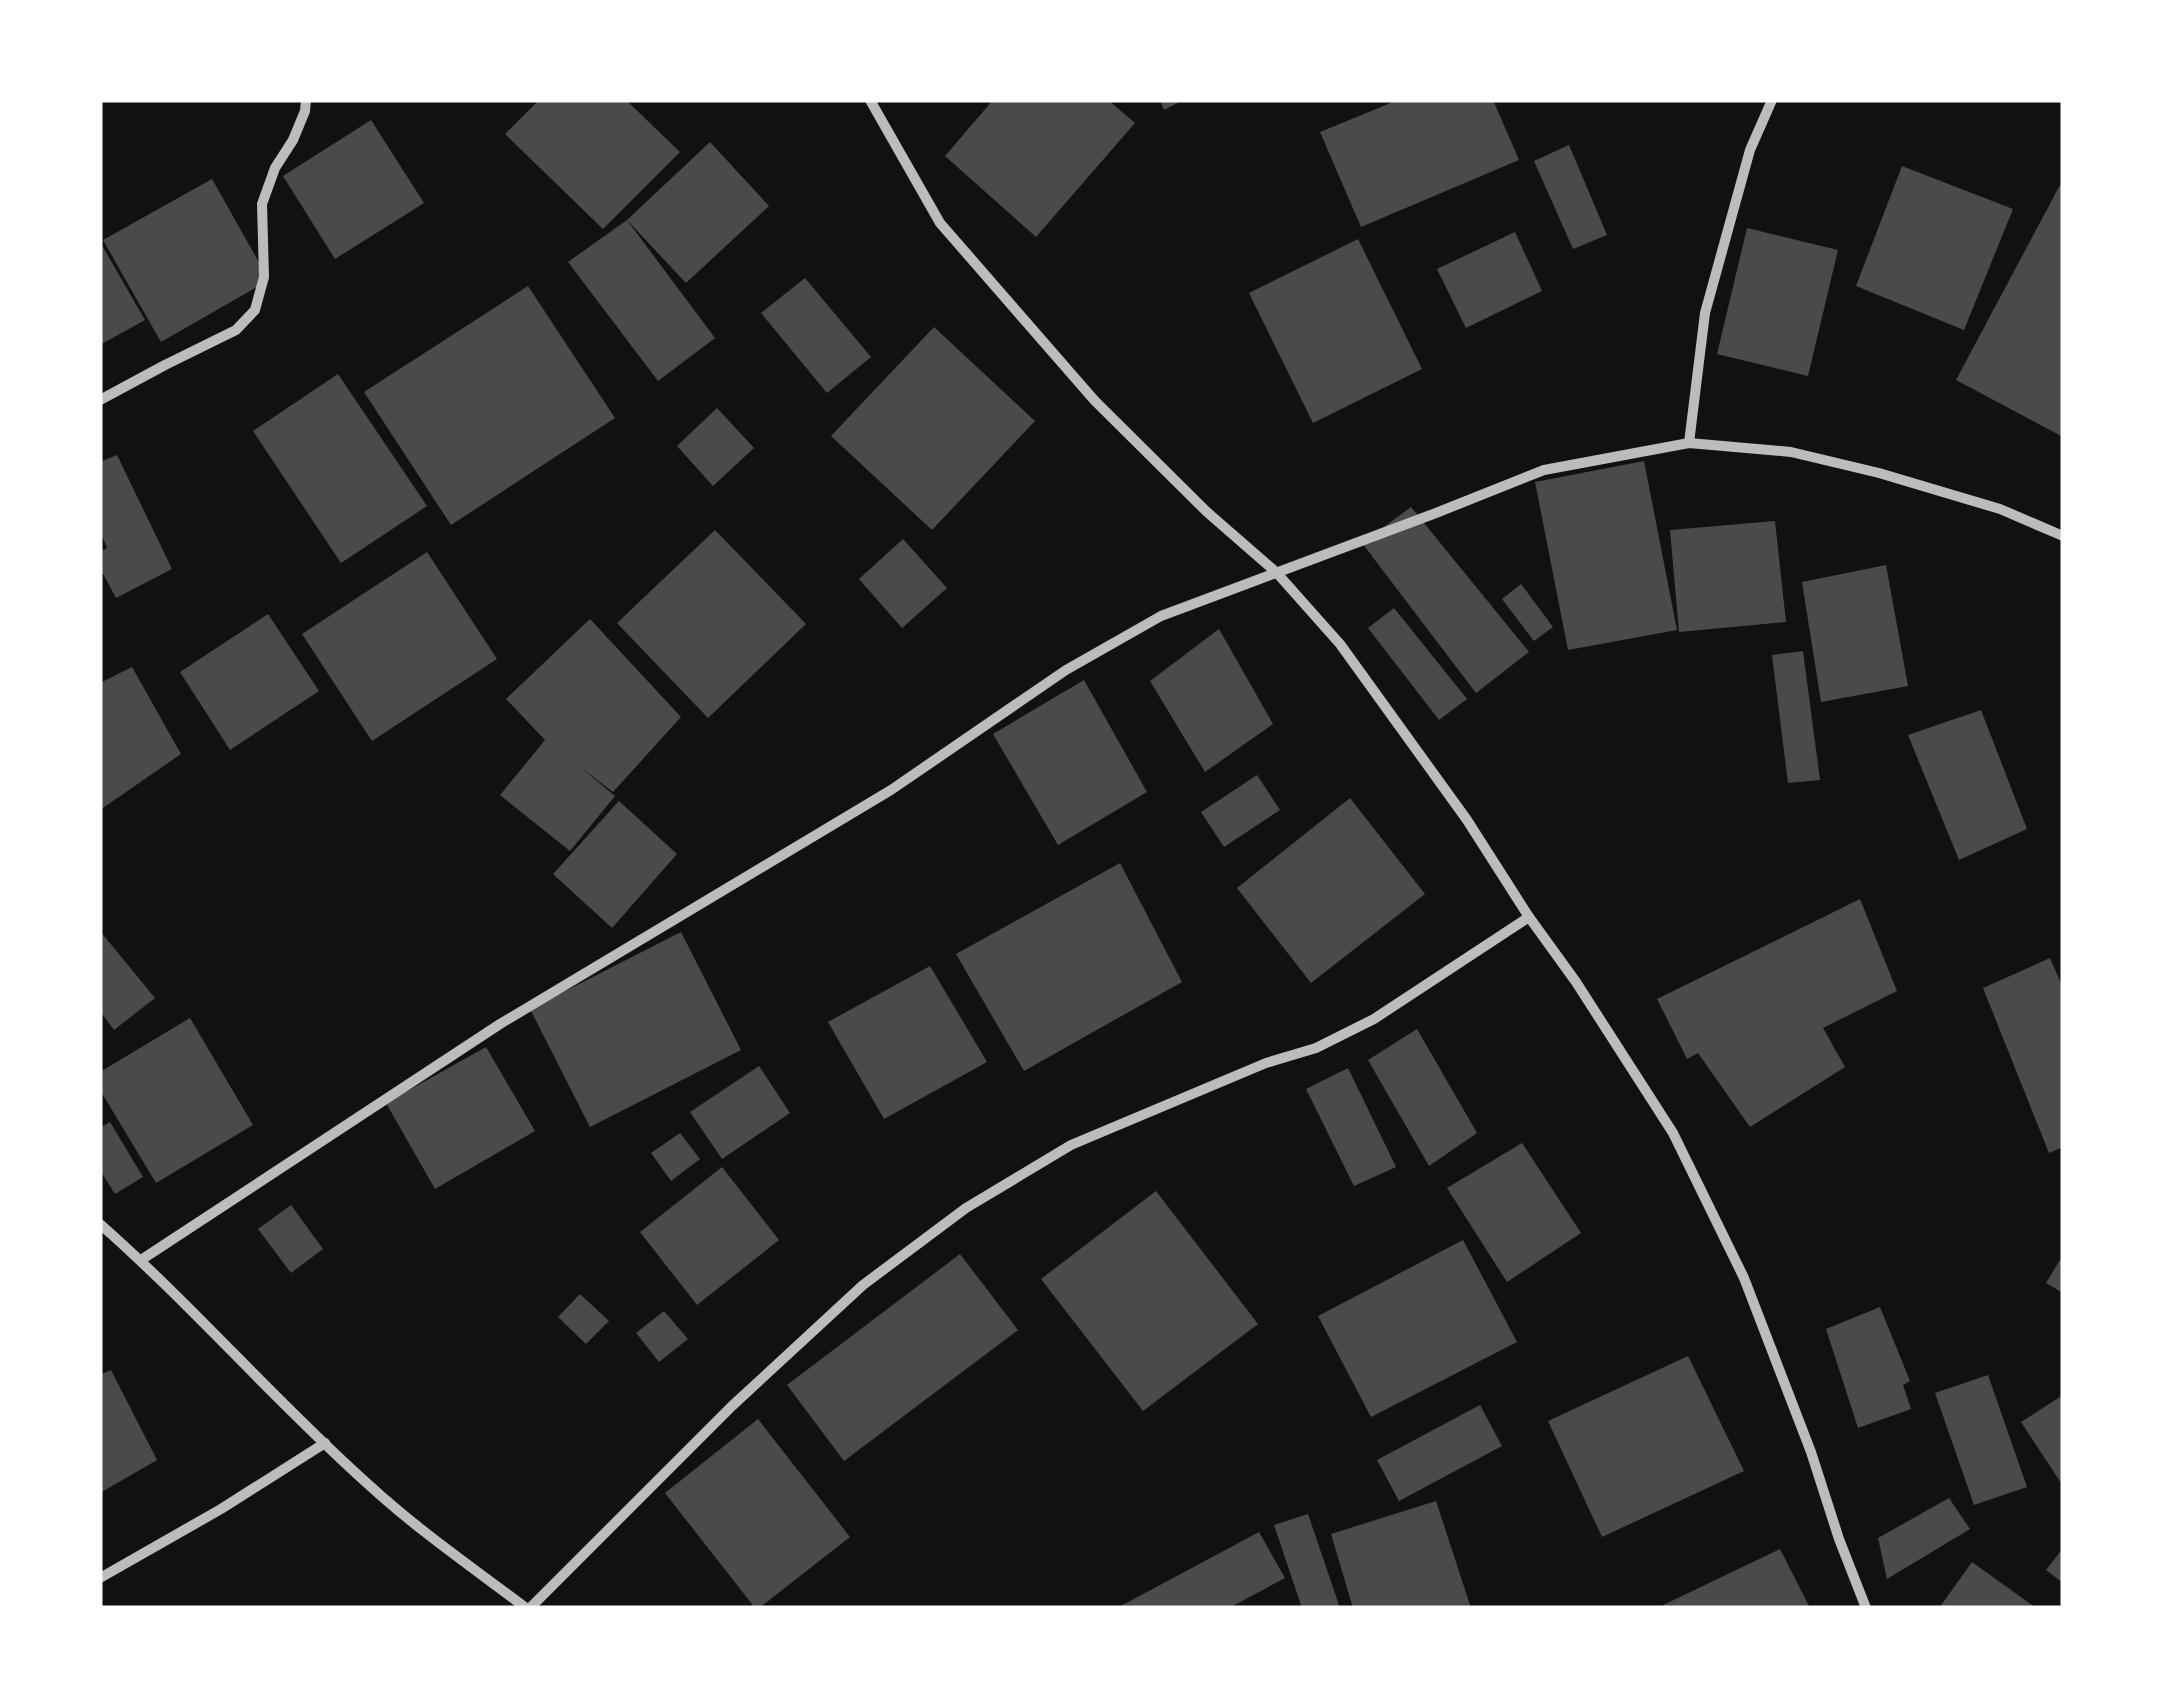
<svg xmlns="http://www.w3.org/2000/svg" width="2163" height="1708" viewBox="0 0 2163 1708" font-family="'DM Sans',sans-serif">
<rect width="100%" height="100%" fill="#111"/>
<g fill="#4a4a4a">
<polygon points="539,100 626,100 680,152 603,229 505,134"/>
<polygon points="993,100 1108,100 1135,123 1036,237 945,156"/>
<polygon points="1160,100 1183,100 1164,110"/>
<polygon points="1398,100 1493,100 1519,160 1361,227 1320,132"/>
<polygon points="371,120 424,203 335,259 283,176"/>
<polygon points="710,142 769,206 686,283 627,220 715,338 658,381 568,262 627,220"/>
<polygon points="1569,145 1607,235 1573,249 1534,161"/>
<polygon points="1902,166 2013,209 1964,330 1856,286"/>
<polygon points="212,179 269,280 161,342 103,240"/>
<polygon points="2060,185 2063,187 2063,437 1956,380"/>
<polygon points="1747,228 1838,250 1808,376 1717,354"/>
<polygon points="1515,232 1542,291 1466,328 1437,269"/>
<polygon points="1358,239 1422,369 1313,423 1249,293"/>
<polygon points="100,242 145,320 100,345"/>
<polygon points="805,278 871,357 827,393 761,313"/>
<polygon points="528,286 615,418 451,525 364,392"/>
<polygon points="934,327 1035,421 932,530 831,436"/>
<polygon points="338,374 427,506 341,563 253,431"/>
<polygon points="717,408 754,448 713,486 677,446"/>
<polygon points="117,455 172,569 116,598 100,568 100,552 107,548 100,531 100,462"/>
<polygon points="1644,461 1677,630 1568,650 1535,482"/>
<polygon points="1411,507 1529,652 1476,693 1362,543"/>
<polygon points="1775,521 1786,622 1679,632 1670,530"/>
<polygon points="715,530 806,624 708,718 617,623"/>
<polygon points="903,539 947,588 902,628 859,579"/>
<polygon points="427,552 497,659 372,741 302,634"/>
<polygon points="1886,565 1908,686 1821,702 1802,582"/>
<polygon points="1521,584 1553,627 1534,641 1502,599"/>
<polygon points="1394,608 1467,699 1439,720 1368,628"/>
<polygon points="268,614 319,691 230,750 180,672"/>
<polygon points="590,619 681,717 613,792 579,766 615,796 570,851 500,795 545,740 506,699"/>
<polygon points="1219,629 1273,724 1205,772 1150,681"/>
<polygon points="1803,651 1820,780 1788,783 1772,655"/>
<polygon points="132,667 181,754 100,810 100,683"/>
<polygon points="1084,680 1147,792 1058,845 993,734"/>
<polygon points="1981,710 2027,829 1959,860 1908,735"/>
<polygon points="1257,775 1280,810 1224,847 1201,812"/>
<polygon points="1350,798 1425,894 1311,983 1237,888"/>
<polygon points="619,801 677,854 612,928 553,874"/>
<polygon points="1120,863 1182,982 1024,1071 956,954"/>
<polygon points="1860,899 1897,991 1823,1028 1845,1067 1750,1127 1698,1053 1687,1059 1657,999"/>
<polygon points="100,931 155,998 114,1030 100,1011"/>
<polygon points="681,932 741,1050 590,1127 530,1009"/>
<polygon points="2050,958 2063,988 2063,1147 2049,1153 1983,988"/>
<polygon points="930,966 987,1062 884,1119 828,1022"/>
<polygon points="190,1018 253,1125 156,1183 100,1090 100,1072"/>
<polygon points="1417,1029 1477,1133 1429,1166 1368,1060"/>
<polygon points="486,1047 535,1131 435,1189 386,1103"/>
<polygon points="759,1066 790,1113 722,1159 690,1112"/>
<polygon points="1348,1068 1396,1167 1354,1186 1306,1089"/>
<polygon points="110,1122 143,1177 115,1194 100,1170 100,1128"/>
<polygon points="680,1133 700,1159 671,1181 651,1153"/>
<polygon points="1522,1143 1581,1233 1507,1282 1447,1188"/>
<polygon points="722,1167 779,1240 697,1305 640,1232"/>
<polygon points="1156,1191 1258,1324 1143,1411 1041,1279"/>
<polygon points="291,1205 323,1249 291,1273 258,1229"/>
<polygon points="1463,1240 1517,1342 1371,1417 1318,1316"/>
<polygon points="960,1254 1018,1330 844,1461 787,1385"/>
<polygon points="2063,1255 2063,1293 2046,1283"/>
<polygon points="580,1294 609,1321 586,1344 558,1317"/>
<polygon points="1880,1307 1910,1381 1903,1385 1911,1409 1858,1428 1826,1329"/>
<polygon points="664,1311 688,1339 659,1362 636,1333"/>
<polygon points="1688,1356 1744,1471 1602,1537 1548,1421"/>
<polygon points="111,1370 157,1460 100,1493 100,1375"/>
<polygon points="1988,1375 2027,1487 1974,1505 1935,1393"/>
<polygon points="2063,1395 2063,1486 2021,1422"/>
<polygon points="1480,1405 1502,1446 1399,1501 1377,1460"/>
<polygon points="758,1419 850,1537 759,1608 755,1608 665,1493"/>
<polygon points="1949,1498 1970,1529 1887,1579 1878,1538"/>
<polygon points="1436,1501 1471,1608 1353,1608 1331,1534"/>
<polygon points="1308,1514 1340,1608 1302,1608 1274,1525"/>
<polygon points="1259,1532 1285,1578 1229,1608 1117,1608"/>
<polygon points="2063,1548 2063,1583 2046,1570"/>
<polygon points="1780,1549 1810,1608 1657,1608"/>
<polygon points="1972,1562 2036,1608 1939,1608"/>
</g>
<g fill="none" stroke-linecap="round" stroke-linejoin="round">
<g stroke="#bcbcbc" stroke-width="10">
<polyline points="870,100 940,223 1095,401 1207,512 1276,572 1340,644 1467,820 1529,917 1576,982 1673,1133 1744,1278 1811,1452 1839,1539 1866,1608"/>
<polyline points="100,400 165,365 236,330 255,310 264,277 262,204 275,168 293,140 305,111 306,100"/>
<polyline points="1689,443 1705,313 1750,150 1772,100"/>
<path d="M100 1224C194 1307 276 1402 369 1485 418 1530 473 1568 526 1608"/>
<polyline points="141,1260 500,1024 891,790 1066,670 1161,616 1436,513 1544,470 1689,443 1791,452 1879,473 2000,509 2063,536"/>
<polyline points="100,1578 221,1509 325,1443"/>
<polyline points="530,1608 732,1406 863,1285 966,1208 1071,1145 1266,1063 1316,1048 1374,1019 1529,917"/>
</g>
</g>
<rect width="2163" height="1708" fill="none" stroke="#ffffff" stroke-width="205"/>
</svg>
